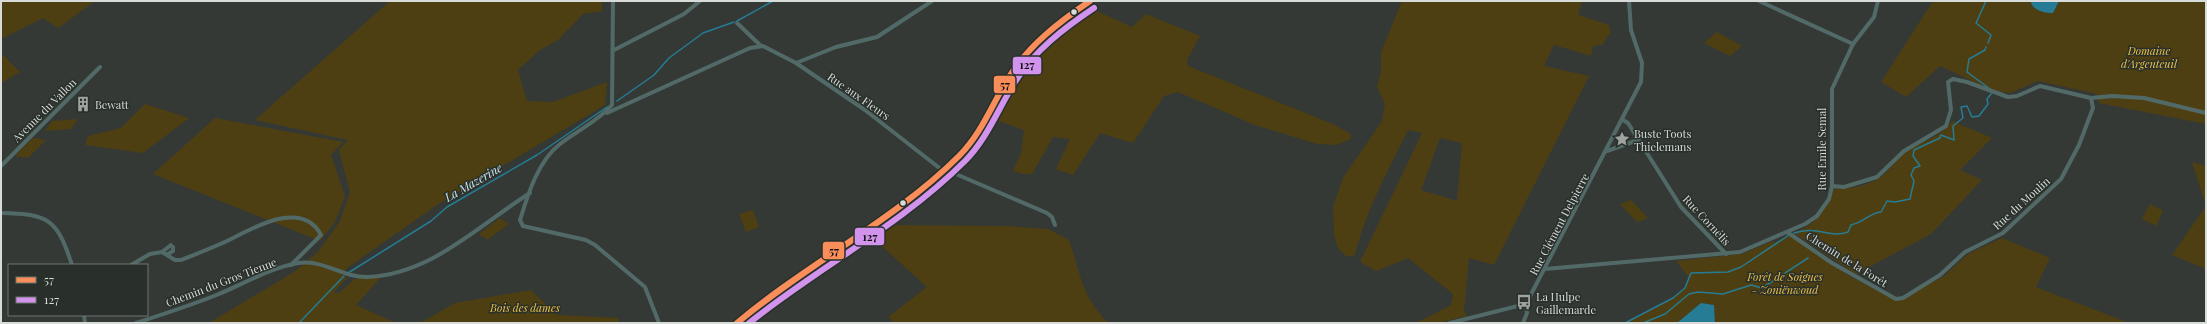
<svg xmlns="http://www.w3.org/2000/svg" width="2207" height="324" viewBox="0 0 2207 324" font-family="'Playfair Display',serif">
<rect width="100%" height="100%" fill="#343936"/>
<g fill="#4e3f12" fill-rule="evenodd">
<polygon points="2,1 95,1 58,28 43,18 1,39"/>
<polygon points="390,1 602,1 602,11 583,14 558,40 540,50 518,70 527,101 553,102 607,82 605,105 437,205 347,268 342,274 347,278 334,292 339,293 355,279 383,275 356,305 396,323 209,323 294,272 318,252 340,221 350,192 339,150 348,140 255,120"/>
<path d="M1402 1H1582L1578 15 1609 25 1611 33 1606 38 1603 45 1593 46 1591 56 1554 45 1544 66 1589 76 1494 265 1469 258 1464 311 1467 316 1438 323H1410L1420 321 1451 305 1453 294 1408 258 1376 271 1360 262 1422 133 1408 130C1388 171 1366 210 1355 255L1347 257 1338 248 1334 235 1333 207 1343 178 1382 121 1385 104 1377 87 1381 71V52ZM1440 138 1462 143 1457 201 1421 190Z"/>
<path d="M1933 1H2031C2031 10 2045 13 2053 13L2059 1H2206V124L2099 103 2097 94 2038 81 2010 93 1992 90 1940 66 1906 97 1881 82Z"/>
<polygon points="1088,7 1132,27 1146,14 1200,36 1187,60 1188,66 1333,124 1351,134 1351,139 1337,145 1317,144 1255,125 1178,92 1164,96 1133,143 1100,133 1073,175 1056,169 1070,139 1053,137 1032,174 1023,174 1013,171 1021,153 1024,130 993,119 1019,69 1051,33"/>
<polygon points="1717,32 1742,46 1730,56 1704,43"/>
<polygon points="2,54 20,72 1,83 1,55"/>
<polygon points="145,104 189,118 143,153 85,145 88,136 121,128"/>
<polygon points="215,118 343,142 331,155 345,196 335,222 320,241 153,174"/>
<polygon points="78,119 71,129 45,131 52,121"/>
<path d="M1952 121 1992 138 1960 170 1982 180 1931 234 1856 274 1794 233C1812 226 1829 211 1834 188 1847 190 1865 186 1876 180 1887 174 1896 160 1906 152 1921 141 1942 137 1952 121Z"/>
<polygon points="33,138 46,140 28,158 15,156"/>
<polygon points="2192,162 2206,166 2206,269 2172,255 2206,206"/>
<polygon points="1631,200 1648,218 1637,222 1620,204"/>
<polygon points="2150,204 2163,211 2156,226 2142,219"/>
<polygon points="753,210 759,227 746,232 739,214"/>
<polygon points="500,218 509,224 487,240 479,234"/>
<path d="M875 225 1006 226 1048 229 1069 240C1080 272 1082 299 1109 323H895L888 317 927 287 866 232Z"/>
<polygon points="1789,235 1851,277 1897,300 1943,277 1968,254 2002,238 2050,258 2036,287 2129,323 1715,323 1714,305 1701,303 1677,323 1625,323 1673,298 1685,288 1689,278 1676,261 1742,254 1773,241 1775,243"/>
<polygon points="531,290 557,315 618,318 619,323 420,323 455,303"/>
</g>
<g fill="#257c94">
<path d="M2031 1H2059L2053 13C2045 13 2031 10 2031 1Z"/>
<polygon points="1701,303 1714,305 1715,323 1677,323"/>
</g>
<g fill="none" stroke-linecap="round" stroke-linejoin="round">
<g stroke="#257c94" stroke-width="1.5">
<polyline points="1986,1 1976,23 1991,35 1988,43"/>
<polyline points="737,21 773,1"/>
<polyline points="1986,47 1985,50 1969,59 1967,72 1990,89"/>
<polyline points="617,101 654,75 669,58 703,33 734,22"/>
<path d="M1794 233C1817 225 1830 239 1848 232L1851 225C1865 222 1869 213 1881 212L1887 201 1895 202 1910 199 1914 181 1911 175 1914 168 1920 166 1913 156 1914 150 1940 138 1941 135 1954 140 1953 126 1963 118 1961 107 1967 106 1972 117 1979 116 1988 104 1987 99 1991 94"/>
<polyline points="348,273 431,221 447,207 537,155 607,107"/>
<polyline points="299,323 344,276"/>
<polyline points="1625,323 1673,298 1685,288 1691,273 1728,272 1741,267 1789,235"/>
<polyline points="1643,323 1665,314 1689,294 1698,292 1723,294 1751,285 1762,288 1808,258"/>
</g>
<g stroke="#526a67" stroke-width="4">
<path d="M613 1 612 105C597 122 578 130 560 144 538 161 528 194 520 220L523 226 586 240 595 245 645 287 659 323"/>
<polyline points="1759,1 1853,44"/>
<polyline points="737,23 760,45"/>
<polyline points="614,50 684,14 700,1"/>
<polyline points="796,63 836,47 877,37 932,1"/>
<polyline points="607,113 750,48 763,46 796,63 865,110 942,170"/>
<polyline points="1623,120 1628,123 1681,207 1726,254"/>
<polyline points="1607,151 1638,140"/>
<polyline points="1,166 100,67"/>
<polyline points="944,169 1047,213 1052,217 1055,225"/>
<polyline points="1832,186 1844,187 1877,177 1904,151 1946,126 1951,110 1948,82 1953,79 1967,82 2008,97 2017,96 2040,86 2091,98 2112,96 2144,98 2206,113"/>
<path d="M1 213C49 214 57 219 72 265"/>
<polyline points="1787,232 1832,263 1896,299 1903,298 1940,275 1965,252 2003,233 2061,179 2079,145 2093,108 2091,98"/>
<polyline points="162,252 171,245"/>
<polyline points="168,254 173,251 173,247"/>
<path d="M131 265 150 254 162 252 175 260H181C196 254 212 248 227 241 251 229 302 198 321 235L291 265"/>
<polyline points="1545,269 1740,252 1805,224 1817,216 1829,199 1832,186 1832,89 1853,44 1874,17 1878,1"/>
<polyline points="1526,304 1641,82 1642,63 1631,30 1629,1"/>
<polyline points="84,315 85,323"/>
<path d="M136 323C164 314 192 305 219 294 245 283 270 268 298 263 323 259 343 278 368 277 432 274 479 225 530 193"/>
<polyline points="1450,323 1526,304"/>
<polyline points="1523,323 1527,313 1526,304"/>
</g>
<path stroke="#516c69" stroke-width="5.5" d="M737 323C806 261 893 221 959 156 982 133 993 104 1009 77 1029 45 1059 22 1090 1"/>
<g stroke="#29302b" stroke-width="9">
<path id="bus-1" d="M737 323C807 264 895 220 959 156 982 133 992 104 1009 77 1029 45 1059 22 1090 1"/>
</g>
<g stroke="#29302b" stroke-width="9">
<path id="bus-2" d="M749 323C819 267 901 225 965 161 987 139 998 109 1015 82 1034 51 1064 28 1094 8"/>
</g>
<use href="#bus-1" stroke="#fa8e5a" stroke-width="6"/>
<use href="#bus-2" stroke="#d193ec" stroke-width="6"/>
</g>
<defs>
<g id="building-bare" transform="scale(1.2)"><path d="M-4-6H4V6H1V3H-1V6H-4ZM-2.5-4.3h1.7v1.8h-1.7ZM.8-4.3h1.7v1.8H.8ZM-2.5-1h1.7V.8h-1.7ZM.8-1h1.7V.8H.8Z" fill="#9ea39f" stroke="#29302b" stroke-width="2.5" paint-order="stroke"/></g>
<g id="sight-bare" transform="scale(1.2)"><path d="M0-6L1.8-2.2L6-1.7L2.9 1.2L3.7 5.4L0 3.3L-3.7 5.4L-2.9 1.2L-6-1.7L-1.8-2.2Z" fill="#9ea39f" stroke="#29302b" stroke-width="2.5" paint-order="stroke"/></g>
<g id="bus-bare" transform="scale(1.2)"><path d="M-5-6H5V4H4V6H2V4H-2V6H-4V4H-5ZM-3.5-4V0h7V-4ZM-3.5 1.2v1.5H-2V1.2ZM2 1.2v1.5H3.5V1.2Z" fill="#9ea39f" stroke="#29302b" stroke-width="2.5" paint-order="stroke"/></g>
</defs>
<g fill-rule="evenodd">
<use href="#building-bare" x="83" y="104"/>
<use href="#sight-bare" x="1622" y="139"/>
<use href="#bus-bare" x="1524" y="302"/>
</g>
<g fill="#d7dcd8" stroke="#29302b" stroke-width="1.5">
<circle cx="1074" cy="12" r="3.5"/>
<circle cx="903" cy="203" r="3.5"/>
</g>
<g text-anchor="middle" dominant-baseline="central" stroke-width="3" stroke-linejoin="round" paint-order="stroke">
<g font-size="11" font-style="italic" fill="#efc145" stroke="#29302b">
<text x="2149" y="50">Domaine<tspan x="2149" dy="13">d'Argenteuil</tspan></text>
<text x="1785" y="276">Forêt de Soignes<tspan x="1785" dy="13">- Zoniënwoud</tspan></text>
<text x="525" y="307">Bois des dames</text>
</g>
<g font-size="11" fill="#d7dcd8" stroke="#29302b">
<text transform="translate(859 96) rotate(35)">Rue aux Fleurs</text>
<text transform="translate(44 110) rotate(-45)">Avenue du Vallon</text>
<text transform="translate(1821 149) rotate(-90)">Rue Emile Semal</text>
<text transform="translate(2021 203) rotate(-42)">Rue du Moulin</text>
<text transform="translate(1707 220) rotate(47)">Rue Cornélis</text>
<text transform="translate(1559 224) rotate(-62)">Rue Clément Delpierre</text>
<text transform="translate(1847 259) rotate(32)">Chemin de la Forêt</text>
<text transform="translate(221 282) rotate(-21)">Chemin du Gros Tienne</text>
</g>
<g font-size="11" fill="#d7dcd8" stroke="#29302b" text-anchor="start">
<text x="95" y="104">Bewatt</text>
<text x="1634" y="133">Buste Toots<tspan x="1634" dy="13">Thielemans</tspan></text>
<text x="1536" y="296">La Hulpe<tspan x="1536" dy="13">Gaillemarde</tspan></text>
</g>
<g font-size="12" font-style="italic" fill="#d0e9f2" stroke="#29302b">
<text transform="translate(473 182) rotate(-30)">La Mazerine</text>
</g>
</g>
<g stroke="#29302b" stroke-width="1.5">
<rect x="1012" y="56" width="30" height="19" rx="4" fill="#d193ec"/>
<rect x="993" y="75" width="23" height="19" rx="4" fill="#fa8e5a"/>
<rect x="854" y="227" width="31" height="19" rx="4" fill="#d193ec"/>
<rect x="822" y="241" width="23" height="19" rx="4" fill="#fa8e5a"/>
</g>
<g font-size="11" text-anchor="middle" font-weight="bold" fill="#111">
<text x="1027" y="69">127</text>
<text x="1005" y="89">57</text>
<text x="870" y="241">127</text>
<text x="834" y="255">57</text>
</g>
<rect width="2207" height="324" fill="none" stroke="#d7dcd8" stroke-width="4"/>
<rect x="8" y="264" width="140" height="52" fill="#29302b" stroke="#6f7570"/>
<rect x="16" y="277" width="20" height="6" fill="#fa8e5a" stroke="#6f7570"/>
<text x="44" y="284" font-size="12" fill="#d7dcd8">57</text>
<rect x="16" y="297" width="20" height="6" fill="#d193ec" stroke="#6f7570"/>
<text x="44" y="304" font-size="12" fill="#d7dcd8">127</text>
</svg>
